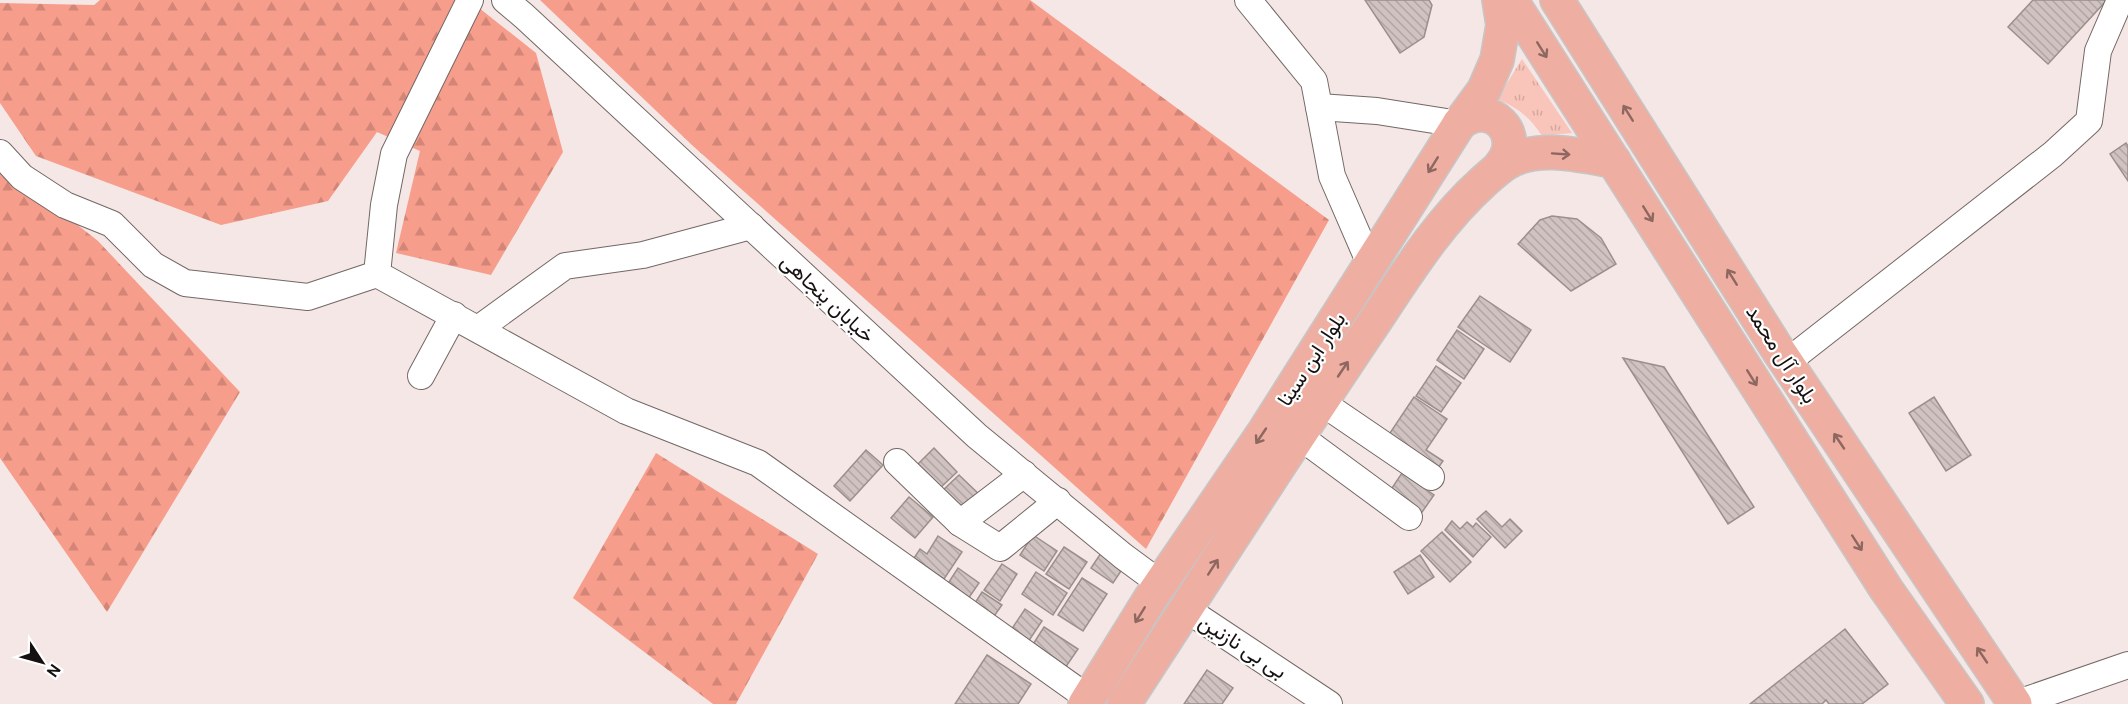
<svg xmlns="http://www.w3.org/2000/svg" width="2128" height="704" viewBox="0 0 2128 704" font-family="Cabin,Vazirmatn,sans-serif">
<defs>
<pattern id="grass-tufts" width="24" height="20" patternUnits="userSpaceOnUse" patternTransform="scale(1.5)"><rect width="24" height="20" fill="#f9c5ba"/><path d="M3 7l-1-3M5 7V3M7 7l1-3M15 17l-1-3M17 17v-4M19 17l1-3" fill="none" stroke="#d5a89f"/></pattern>
<pattern id="forest-firs" width="22" height="20" patternUnits="userSpaceOnUse" patternTransform="scale(1.5)"><rect width="22" height="20" fill="#f79d8b"/><path d="M5 1l3.5 6h-7zM16 11l3.5 6h-7z" fill="#d38677"/></pattern>
<pattern id="building-back-hatch" width="6" height="6" patternUnits="userSpaceOnUse" patternTransform="scale(1.5)"><rect width="6" height="6" fill="#cfc2c0"/><path d="M-1 5l2 2M0 0l6 6M5-1l2 2" fill="none" stroke="#b1a6a4"/></pattern>
</defs>
<rect width="100%" height="100%" fill="#f5e7e5"/>
<path fill="url(#grass-tufts)" d="M1522 59 1572 133 1542 136C1531 118 1517 107 1497 99Z"/>
<g fill="url(#forest-firs)">
<polygon points="100,0 469,0 536,53 563,152 491,275 396,253 420,151 377,132 328,201 221,225 36,156 0,103 0,3 94,5"/>
<polygon points="540,0 1030,0 1329,220 1146,549 693,146"/>
<polygon points="0,164 98,241 240,392 107,612 0,458"/>
<polygon points="656,453 818,554 736,704 713,704 573,598"/>
</g>
<g fill="url(#building-back-hatch)" stroke="#9b8f8c" stroke-width="1.5">
<polygon points="1365,0 1429,0 1432,5 1424,37 1400,53"/>
<polygon points="2033,0 2105,0 2106,1 2048,64 2008,27"/>
<polygon points="2126,143 2128,146 2128,181 2110,154"/>
<polygon points="1552,216 1577,219 1601,238 1616,264 1571,291 1518,244 1540,220"/>
<polygon points="1480,296 1531,330 1510,362 1458,327"/>
<polygon points="1457,330 1484,349 1464,379 1437,360"/>
<polygon points="1623,358 1664,367 1754,507 1728,524"/>
<polygon points="1436,366 1461,383 1441,412 1416,396"/>
<polygon points="1414,397 1447,419 1426,450 1443,461 1433,475 1384,442"/>
<polygon points="1934,397 1971,455 1946,471 1909,413"/>
<polygon points="934,448 957,472 939,489 916,466"/>
<polygon points="866,450 883,465 850,501 834,486"/>
<polygon points="1402,473 1434,495 1420,515 1388,494"/>
<polygon points="959,475 983,498 965,516 941,492"/>
<polygon points="909,497 933,517 915,538 891,518"/>
<polygon points="1486,511 1502,527 1510,519 1522,531 1505,548 1477,519"/>
<polygon points="1452,521 1460,529 1467,522 1473,527 1476,523 1491,537 1473,557 1445,530"/>
<polygon points="1442,532 1471,562 1450,582 1421,551"/>
<polygon points="1033,535 1057,551 1044,571 1020,555"/>
<polygon points="938,536 962,552 944,579 914,558 920,549 927,554"/>
<polygon points="1064,547 1087,562 1069,589 1046,574"/>
<polygon points="1101,553 1123,568 1113,583 1091,568"/>
<polygon points="1420,555 1434,577 1408,594 1394,572"/>
<polygon points="1002,564 1017,574 1000,601 984,590"/>
<polygon points="958,568 979,583 966,602 945,588"/>
<polygon points="1036,572 1067,593 1053,615 1022,594"/>
<polygon points="1082,578 1107,594 1083,631 1058,615"/>
<polygon points="982,592 1002,605 992,619 973,606"/>
<polygon points="1025,609 1042,621 1026,645 1009,633"/>
<polygon points="1044,627 1078,649 1063,671 1030,649"/>
<polygon points="1845,629 1888,684 1862,704 1829,704 1826,700 1822,704 1750,704"/>
<polygon points="987,655 1031,684 1018,704 955,704"/>
<polygon points="1207,670 1233,688 1222,704 1184,704"/>
</g>
<g fill="none" stroke-linecap="round" stroke-linejoin="round">
<g stroke="#736865" stroke-width="28">
<g id="minor">
<polyline points="505,0 524,16 977,436 1123,556 1161,584"/>
<polyline points="1248,0 1314,81 1332,176 1371,266"/>
<polyline points="1319,107 1377,111 1459,124"/>
<polyline points="0,153 22,177 65,205 112,224 153,265 185,283 308,297 377,274 626,411 758,463 1088,698"/>
<polyline points="377,274 384,205 394,154 470,0"/>
<polyline points="478,329 565,266 643,255 751,226"/>
<polyline points="1787,362 2053,154 2089,121 2098,51 2120,0"/>
<polyline points="421,376 454,315"/>
<polyline points="1321,402 1431,477"/>
<polyline points="1299,436 1409,517"/>
<polyline points="897,462 960,523"/>
<polyline points="1024,474 960,523 1000,548 1058,501"/>
<polyline points="1186,609 1329,704"/>
<polyline points="2015,704 2128,665"/>
</g>
</g>
<g stroke="#c7c6c6" stroke-width="36">
<g id="major">
<polyline points="1511,0 1886,589 1967,704"/>
<polyline points="1557,0 1778,350 2015,704"/>
<path d="M1459 124C1490 97 1527 135 1500 166"/>
<polyline points="1085,704 1150,599 1264,432 1459,124 1484,90 1497,60 1503,25 1499,0"/>
<path d="M1124 704C1204 581 1283 458 1365 336 1401 283 1435 225 1483 182 1492 174 1501 165 1512 160 1542 145 1582 156 1614 161"/>
</g>
</g>
<use href="#minor" stroke="#fff" stroke-width="26"/>
<use href="#major" stroke="#efaea2" stroke-width="33"/>
</g>
<defs><path id="oneway-shaft" d="M-6 0H5M1.5-3L5.5 0L1.5 3" fill="none" stroke-width="1.6" stroke-linecap="round" stroke-linejoin="round" transform="scale(1.5)"/></defs>
<g stroke="#8d6760">
<use href="#oneway-shaft" transform="translate(1542 50) rotate(58)"/>
<use href="#oneway-shaft" transform="translate(1628 113) rotate(-122)"/>
<use href="#oneway-shaft" transform="translate(1561 154) rotate(4)"/>
<use href="#oneway-shaft" transform="translate(1433 165) rotate(122)"/>
<use href="#oneway-shaft" transform="translate(1648 214) rotate(58)"/>
<use href="#oneway-shaft" transform="translate(1732 277) rotate(-122)"/>
<use href="#oneway-shaft" transform="translate(1343 369) rotate(-56)"/>
<use href="#oneway-shaft" transform="translate(1752 378) rotate(58)"/>
<use href="#oneway-shaft" transform="translate(1261 436) rotate(124)"/>
<use href="#oneway-shaft" transform="translate(1839 441) rotate(-124)"/>
<use href="#oneway-shaft" transform="translate(1857 543) rotate(57)"/>
<use href="#oneway-shaft" transform="translate(1213 567) rotate(-57)"/>
<use href="#oneway-shaft" transform="translate(1140 615) rotate(122)"/>
<use href="#oneway-shaft" transform="translate(1982 655) rotate(-124)"/>
</g>
<g text-anchor="middle" dominant-baseline="central" stroke-width="4.5" stroke-linejoin="round" paint-order="stroke">
<g font-size="21" fill="#151110" stroke="#fff">
<text transform="translate(828 298) rotate(43)">خیابان پنجاهی</text>
<text transform="translate(1782 354) rotate(57)">بلوار آل محمد</text>
<text transform="translate(1311 359) rotate(-57)">بلوار ابن سینا</text>
<text transform="translate(1243 646) rotate(33)">بی بی نازنین</text>
</g>
</g>
<g transform="translate(42 662) rotate(126)" stroke="#ffffff" stroke-width="4.5" paint-order="stroke">
<path d="M0-4.5L10 22L0 15L-10 22Z" fill="#151110"/>
<text y="-9" font-size="16" font-weight="bold" text-anchor="middle" fill="#151110">N</text>
</g>
</svg>
